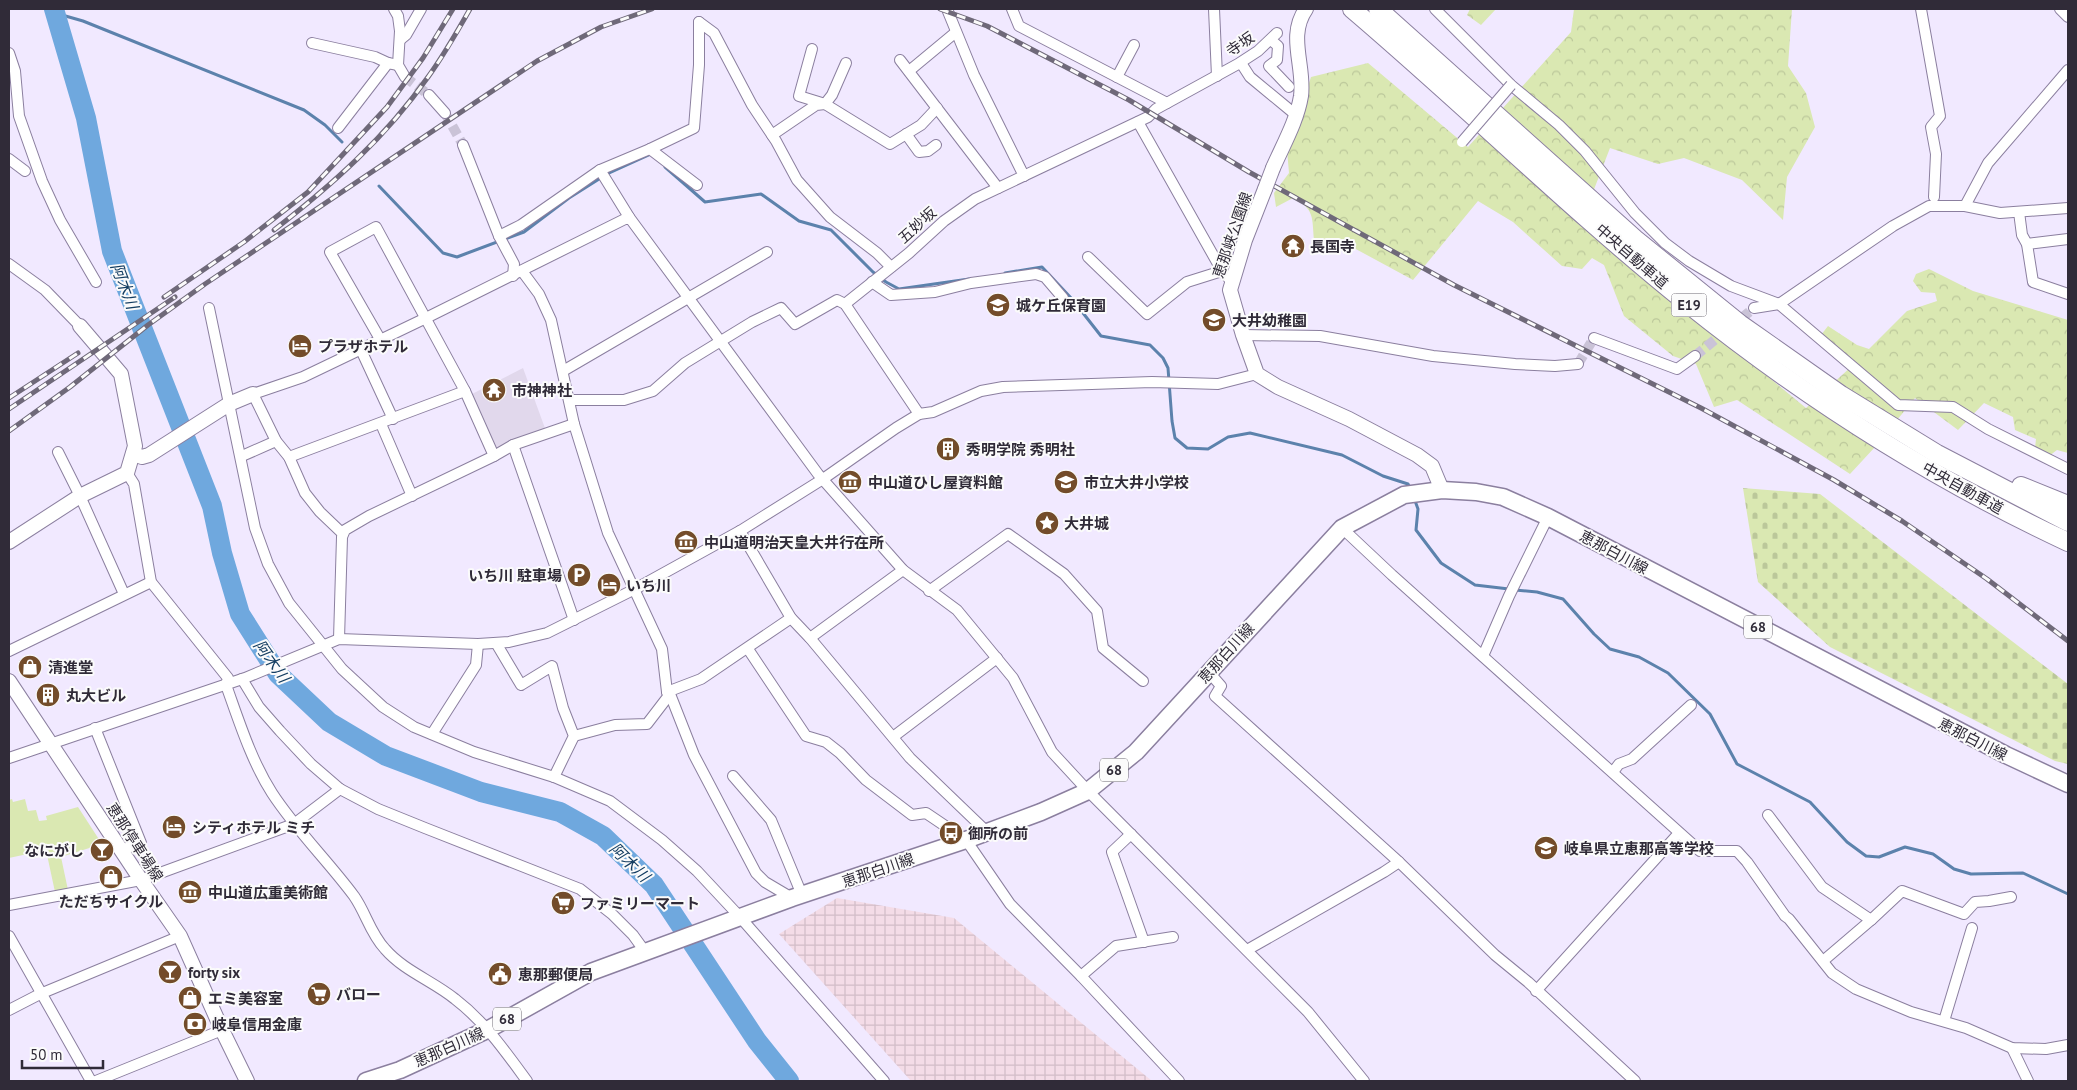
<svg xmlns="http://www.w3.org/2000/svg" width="2077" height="1090" viewBox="0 0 2077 1090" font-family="'PT Sans','Noto Sans JP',sans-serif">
<defs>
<pattern id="industrial-grid" width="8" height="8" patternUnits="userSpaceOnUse" patternTransform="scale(1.25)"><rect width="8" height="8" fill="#f4dce7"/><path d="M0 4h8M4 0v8" fill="none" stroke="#d2bdc7"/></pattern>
<pattern id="forest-crowns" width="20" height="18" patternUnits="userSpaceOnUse" patternTransform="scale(1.25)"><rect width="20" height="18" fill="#dae8b2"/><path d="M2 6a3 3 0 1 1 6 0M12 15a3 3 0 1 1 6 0" fill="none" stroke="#bbc79a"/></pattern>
<pattern id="cemetery-stones" width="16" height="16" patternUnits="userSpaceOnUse" patternTransform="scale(1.25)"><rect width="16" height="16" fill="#dae8b2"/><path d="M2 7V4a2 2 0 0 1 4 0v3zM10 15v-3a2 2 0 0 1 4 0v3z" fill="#bbc79a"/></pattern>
</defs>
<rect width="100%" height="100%" fill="#f1e9ff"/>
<polygon fill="#e1d8ec" points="523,368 546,431 497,450 472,394"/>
<polygon fill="url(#industrial-grid)" points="837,898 954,918 1152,1081 911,1081 779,934"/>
<g fill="url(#forest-crowns)">
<polygon points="1470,9 1496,9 1481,25 1467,15"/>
<path d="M1574 9H1792L1788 66 1806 93 1815 127 1787 177 1783 220 1742 180 1684 158 1658 164 1610 148 1581 223 1806 408 1853 365 1821 335 1828 326 1857 345 1869 349 1907 311 1937 301 1935 293 1921 292 1913 281 1916 274 1929 269 1973 291 2068 320V453L2057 450 2049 456 2035 448 2036 439 2015 430 2013 417 1984 403 1958 430 1915 398 1875 447 1850 474 1737 400 1714 407 1696 364 1673 356 1624 316 1604 265 1592 258 1582 269 1562 266 1513 222 1478 201 1413 280 1341 241 1314 240C1312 218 1315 209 1293 198L1276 207 1274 193 1289 173 1287 150 1311 77 1368 63 1468 147 1571 32Z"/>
</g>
<polygon fill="url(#cemetery-stones)" points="1743,488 1820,494 2068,684 2068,764 2055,761 1830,647 1758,582"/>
<polygon fill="#dae8b2" points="12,799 13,802 25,799 28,811 36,810 39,821 47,820 46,816 78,807 102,844 61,857 68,890 55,892 46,850 9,858 9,800"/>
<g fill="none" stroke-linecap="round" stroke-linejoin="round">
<g stroke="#5c82ac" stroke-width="3">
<polyline points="55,13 83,21 304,110 325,125 342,142"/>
<polyline points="665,167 705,202 761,194 799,221 831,230 873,272 886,282 899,289 969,279"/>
<polyline points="379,186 443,253 457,257 524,232 569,198 607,174 651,154 653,156"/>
<polyline points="1005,273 1042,267 1072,299 1101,336 1150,345 1163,358 1168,368 1172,421 1175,438 1187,448 1208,449 1228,437 1250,433 1342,455 1383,476 1408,484 1411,490"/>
<polyline points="1414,498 1418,509 1416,530 1441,563 1475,585 1509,589"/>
<polyline points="1515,590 1537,592 1563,599 1594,634 1610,649 1639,657 1668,673 1710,714 1737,764 1810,802 1847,842 1866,856 1879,857 1905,847 1933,854 1954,869 1971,874 2023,873 2068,894"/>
</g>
<polyline stroke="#6fa8de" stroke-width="20" points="54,9 86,118 112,251 212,506 222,553 240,614 278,674 329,722 386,756 481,792 560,812 603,836 654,885 757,1041 789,1081"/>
<g stroke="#cac3d7" stroke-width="10" stroke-dasharray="10 5" stroke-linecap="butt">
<polyline points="405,77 429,95"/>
<polyline points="445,113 463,145"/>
<polyline points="1695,356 1754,308"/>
<polyline points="1578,364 1594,338"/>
</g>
<g stroke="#8b7f9f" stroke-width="12">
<g id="street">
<polyline points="394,9 398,16 400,31 398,65 405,77"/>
<polyline points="947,9 974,75 1024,176"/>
<polyline points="1012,9 1019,26 1167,103"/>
<polyline points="1214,9 1217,76"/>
<polyline points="1435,9 1511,85 1559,125 1585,151 1635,213 1665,243 1689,261 1731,286 1779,304 1898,405 1953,407 1988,429 2068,469"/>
<polyline points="1921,9 1940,116 1931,127 1936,154 1934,197"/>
<polyline points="2060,9 2068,17"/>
<polyline points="699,22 714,33 752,105 776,141 797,180 830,217 877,253 891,267"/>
<polyline points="400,40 406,35 421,9"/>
<polyline points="1271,40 1278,46 1277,60 1269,66 1289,87"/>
<polyline points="312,43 375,57 388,63"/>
<polyline points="812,49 799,96 825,104 890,144 921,125 937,108"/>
<polyline points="9,53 15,71 19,116 42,181 60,220 96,282"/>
<polyline points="900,60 998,188"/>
<polyline points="1241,63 1250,77 1296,115"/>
<polyline points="909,71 956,32"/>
<polyline points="1117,77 1134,45"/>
<polyline points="429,95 445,113"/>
<polyline points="1138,122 1222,271 1233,283"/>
<polyline points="338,128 388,63 398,65"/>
<polyline points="906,134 919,152 928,151 936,145"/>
<polyline points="772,135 816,105 825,104 832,95 846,63"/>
<polyline points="463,145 499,236 514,264 513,276"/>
<polyline points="650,149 694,128 699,65 699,22"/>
<polyline points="9,159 25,171"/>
<polyline points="600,170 629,217"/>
<polyline points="1965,206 1988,163 2068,70"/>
<polyline points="2019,212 2022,235 2027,244 2033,282 2068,294"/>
<polyline points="499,236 521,225 600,170 650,149 697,185"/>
<polyline points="2027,244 2068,239"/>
<polyline points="1088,257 1147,314 1187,282 1222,271"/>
<polyline points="9,264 45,290 80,326"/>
<polyline points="522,271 539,294 551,320 574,424 608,533 662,649 667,692 670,694 694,755 756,873 765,882 792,898"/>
<polyline points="872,282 891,295 935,292 971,283 1036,274 1045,277 1063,298"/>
<polyline points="845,304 909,253 944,221 975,199 1148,117 1156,109 1238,64 1258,51 1277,33"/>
<polyline points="209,308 255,528 268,564 289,603 342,669 383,707 414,727 474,752 554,777 610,801 662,840 697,871 740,917 884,1081"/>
<polyline points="1754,308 1779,304 1893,226 1929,206 1965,206 2000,213 2068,208"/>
<polyline points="1243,335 1320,336 1433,356 1515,364 1555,366 1578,364"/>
<polyline points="1594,338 1677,369 1695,356"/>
<polyline points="380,339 330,252 376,227 465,391 494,456"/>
<polyline points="361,350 393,419"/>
<polyline points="563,371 767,252"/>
<polyline points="570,400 624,400 653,391 685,363 752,322 781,308 795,324 837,300 845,304 919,414"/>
<polyline points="381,424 412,496"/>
<polyline points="513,445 574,620"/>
<polyline points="58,452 80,496 124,594"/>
<polyline points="242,456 276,441"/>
<polyline points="289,457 465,391"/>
<path d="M127 473 134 484 151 582 228 678 226 685C239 721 251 760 272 793 296 830 328 861 354 896 366 913 370 933 385 949 404 971 433 981 455 999 485 1022 505 1051 527 1081"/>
<polyline points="1342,528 1392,575 1700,851 1737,851 1747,862 1785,916 1789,919 1832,973 1856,989 1911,1012 1966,1028 2012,1048 2046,1049 2068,1045"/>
<polyline points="740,531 791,618 810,638 910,758 986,831"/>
<polyline points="342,533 320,512 305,493 289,457 276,441 253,394 303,377 426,318 629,217 818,474 903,570 957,610 1013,678 1052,752 1088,791 1308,1012 1364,1081"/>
<polyline points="929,591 1008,534 1064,574 1097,611 1103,648 1143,681"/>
<polyline points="810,638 903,570"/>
<polyline points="339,639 342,537 345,530 369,516 494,456 513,445 574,424"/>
<polyline points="496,643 521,685 552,666 563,708 574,736 554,777"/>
<polyline points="748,649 806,736 826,742 840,753 866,780 912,815 926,813 966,840 1010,904 1081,976 1179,1081"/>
<polyline points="9,651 151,582"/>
<polyline points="1483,656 1509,596 1548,517"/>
<polyline points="1214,678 1221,686 1215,696 1399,862 1495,955 1528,982 1635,1081"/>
<polyline points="242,679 259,707 280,731 311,764 340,789 378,809 425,828 580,889 612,914 633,935 646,953"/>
<polyline points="667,692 701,679 791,618"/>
<polyline points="95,728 141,843 121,850"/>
<polyline points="432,734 476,665 478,644"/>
<polyline points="574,736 615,725 647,724 670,694"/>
<polyline points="893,737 997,658"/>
<polyline points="9,758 245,678 339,639 478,644 509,642 547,633 635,589 740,531 823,479 896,428 919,414 933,412 981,391 1003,387 1152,382 1218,384 1257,374"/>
<polyline points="1613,772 1619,764 1632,759 1691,705"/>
<polyline points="733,776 771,820 802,895"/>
<polyline points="1768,815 1822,887 1871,920 1902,891 1964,914 1975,902 1989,901 2011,897"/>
<polyline points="1131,834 1112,852 1144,942"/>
<polyline points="9,905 141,880 294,824 340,789"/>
<polyline points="9,936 91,1081"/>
<polyline points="1247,950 1384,872 1399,862"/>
<polyline points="1823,961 1871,920"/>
<polyline points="1081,976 1116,946 1173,937"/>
<polyline points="1536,991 1679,833"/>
<polyline points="9,1010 40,994 180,936"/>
<polyline points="1944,1021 1972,928"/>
<polyline points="2012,1048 2028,1081"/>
<polyline points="96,1081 222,1030"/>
</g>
</g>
<g stroke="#8b7f9f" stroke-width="16">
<g id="secondary">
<path d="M1273 168C1283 145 1297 121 1301 96 1305 66 1287 36 1306 9"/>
<polyline points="1265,189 1245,240 1230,290 1243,335 1257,374 1278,387 1349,419 1417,455 1432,466 1442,490"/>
<polyline points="133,454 142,457 149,455 229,404 253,394"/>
<polyline points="9,542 80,496 127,473 135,446 121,374 80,326"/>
<polyline points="9,681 141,880 180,936 222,1030 247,1081"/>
</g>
</g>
<g stroke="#8b7f9f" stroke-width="19">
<polyline id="primary" points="366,1081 400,1070 489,1029 591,972 792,898 966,840 1041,812 1088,791 1136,752 1342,528 1404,495 1442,490 1476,492 1503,497 1548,517 2006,755 2068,784"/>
</g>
<g stroke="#8b7f9f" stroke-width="20">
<g id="highway">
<path d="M1352 9C1465 105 1571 210 1687 303 1804 397 1933 479 2068 542"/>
<polyline points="1378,9 1635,239 1740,324 1841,395 1937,454 2068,522"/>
<polyline points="2021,486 2068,505"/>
</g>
</g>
<use href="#street" stroke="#fff" stroke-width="10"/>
<use href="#secondary" stroke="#fff" stroke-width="14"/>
<use href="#primary" stroke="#fff" stroke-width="16"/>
<use href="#highway" stroke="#fff" stroke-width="18"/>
<g stroke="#6f6979" stroke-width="5">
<g id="rail">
<polyline points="940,9 987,26 1129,100 1249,172 1454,285 1701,408 1834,480 1902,521 1987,579 2068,641"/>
<path d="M274 230C332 185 386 137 428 77 444 55 457 32 470 9"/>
<polyline points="164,297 244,242 308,192 387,107 423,58 453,9"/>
<polyline points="9,398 78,353"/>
<polyline points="9,409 175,297"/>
<polyline points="9,431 70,387 148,325 205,284 537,61 601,27 652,9"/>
</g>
</g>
<use href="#rail" stroke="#fbfbfb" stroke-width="3" stroke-dasharray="9" stroke-linecap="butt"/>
<g stroke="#8b7f9f" stroke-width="12" stroke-linecap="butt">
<polyline id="street-bridge" points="1462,142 1511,85"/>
</g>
<g stroke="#8b7f9f" stroke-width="16" stroke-linecap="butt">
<polyline id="secondary-bridge" points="1265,189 1273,168"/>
</g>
<use href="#street-bridge" stroke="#fff" stroke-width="10"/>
<use href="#secondary-bridge" stroke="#fff" stroke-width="14"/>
</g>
<defs>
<g id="temple-disc" transform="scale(1.25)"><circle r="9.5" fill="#734c2a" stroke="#fbfbfb"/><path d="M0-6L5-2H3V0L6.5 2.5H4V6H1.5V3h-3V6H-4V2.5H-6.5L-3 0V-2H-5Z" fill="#fff"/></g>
<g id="school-disc" transform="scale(1.25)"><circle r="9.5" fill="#734c2a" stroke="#fbfbfb"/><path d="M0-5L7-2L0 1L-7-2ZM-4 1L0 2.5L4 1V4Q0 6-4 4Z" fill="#fff"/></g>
<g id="hotel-disc" transform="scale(1.25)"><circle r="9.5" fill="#734c2a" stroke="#fbfbfb"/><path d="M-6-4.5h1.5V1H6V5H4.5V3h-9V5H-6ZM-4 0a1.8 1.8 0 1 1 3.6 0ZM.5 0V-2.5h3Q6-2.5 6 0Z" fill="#fff"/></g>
<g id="building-disc" transform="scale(1.25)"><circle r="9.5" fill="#734c2a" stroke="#fbfbfb"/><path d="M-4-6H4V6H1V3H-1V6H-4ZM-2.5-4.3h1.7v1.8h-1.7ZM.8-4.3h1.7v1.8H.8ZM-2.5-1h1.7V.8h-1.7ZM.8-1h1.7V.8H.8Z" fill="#fff"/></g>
<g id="museum-disc" transform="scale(1.25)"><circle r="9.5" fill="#734c2a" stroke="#fbfbfb"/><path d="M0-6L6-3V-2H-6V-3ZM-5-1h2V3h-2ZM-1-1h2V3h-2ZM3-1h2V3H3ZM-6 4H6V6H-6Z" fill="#fff"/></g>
<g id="sight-disc" transform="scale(1.25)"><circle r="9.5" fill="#734c2a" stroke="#fbfbfb"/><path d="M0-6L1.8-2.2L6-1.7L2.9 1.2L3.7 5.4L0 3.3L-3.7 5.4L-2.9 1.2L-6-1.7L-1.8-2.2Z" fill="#fff"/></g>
<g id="parking-disc" transform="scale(1.25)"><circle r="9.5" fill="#734c2a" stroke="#fbfbfb"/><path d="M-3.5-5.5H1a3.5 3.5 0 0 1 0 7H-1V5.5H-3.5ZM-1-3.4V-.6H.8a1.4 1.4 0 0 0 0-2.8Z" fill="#fff"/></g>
<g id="shop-disc" transform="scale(1.25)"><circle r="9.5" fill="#734c2a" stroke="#fbfbfb"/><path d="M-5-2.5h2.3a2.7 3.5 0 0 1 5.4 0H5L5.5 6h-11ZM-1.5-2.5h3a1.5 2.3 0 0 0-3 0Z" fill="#fff"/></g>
<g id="bus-disc" transform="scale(1.25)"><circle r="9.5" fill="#734c2a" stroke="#fbfbfb"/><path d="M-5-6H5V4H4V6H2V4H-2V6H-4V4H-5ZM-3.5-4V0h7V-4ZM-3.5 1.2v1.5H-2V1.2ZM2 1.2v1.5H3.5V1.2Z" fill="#fff"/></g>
<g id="bar-disc" transform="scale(1.25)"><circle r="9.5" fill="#734c2a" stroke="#fbfbfb"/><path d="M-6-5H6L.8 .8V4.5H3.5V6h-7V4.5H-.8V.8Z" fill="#fff"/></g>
<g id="supermarket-disc" transform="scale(1.25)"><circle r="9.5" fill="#734c2a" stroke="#fbfbfb"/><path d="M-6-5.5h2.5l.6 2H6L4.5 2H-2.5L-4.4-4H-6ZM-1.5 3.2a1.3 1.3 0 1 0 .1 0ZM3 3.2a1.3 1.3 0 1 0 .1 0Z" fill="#fff"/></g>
<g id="civic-disc" transform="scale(1.25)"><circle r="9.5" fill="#734c2a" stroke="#fbfbfb"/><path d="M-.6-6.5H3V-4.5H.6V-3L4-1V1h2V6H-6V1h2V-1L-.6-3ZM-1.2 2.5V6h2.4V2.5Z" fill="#fff"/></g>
<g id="bank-disc" transform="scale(1.25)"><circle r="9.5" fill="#734c2a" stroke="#fbfbfb"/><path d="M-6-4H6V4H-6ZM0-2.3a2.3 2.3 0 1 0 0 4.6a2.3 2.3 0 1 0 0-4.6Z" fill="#fff"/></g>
</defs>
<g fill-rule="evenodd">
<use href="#temple-disc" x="1293" y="246"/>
<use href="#school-disc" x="998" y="305"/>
<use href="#school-disc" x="1214" y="320"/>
<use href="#hotel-disc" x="300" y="346"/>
<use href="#temple-disc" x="494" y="390"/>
<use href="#building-disc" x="948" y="449"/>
<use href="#museum-disc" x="850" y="482"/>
<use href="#school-disc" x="1066" y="482"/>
<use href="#sight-disc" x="1047" y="523"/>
<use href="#museum-disc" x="686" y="542"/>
<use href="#parking-disc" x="579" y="575"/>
<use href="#hotel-disc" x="609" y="585"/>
<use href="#shop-disc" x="30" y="667"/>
<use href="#building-disc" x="48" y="695"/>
<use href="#hotel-disc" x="174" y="827"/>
<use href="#bus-disc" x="951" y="833"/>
<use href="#school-disc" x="1546" y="848"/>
<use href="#bar-disc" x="102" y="850"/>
<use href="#shop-disc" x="111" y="877"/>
<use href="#museum-disc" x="190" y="892"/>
<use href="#supermarket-disc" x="563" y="903"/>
<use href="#bar-disc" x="170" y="972"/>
<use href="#civic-disc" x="500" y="974"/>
<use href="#supermarket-disc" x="319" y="994"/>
<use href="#shop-disc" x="190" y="998"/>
<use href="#bank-disc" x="195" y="1024"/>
</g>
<g text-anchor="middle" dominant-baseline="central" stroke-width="4" stroke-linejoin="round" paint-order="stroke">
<g fill="#fbfbfb" stroke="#6d6972" stroke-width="1">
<rect x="1671.5" y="293.5" width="35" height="23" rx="4"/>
<rect x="1744" y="615.5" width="28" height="23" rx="4"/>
<rect x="1100" y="758.5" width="28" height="23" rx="4"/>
<rect x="493" y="1007.5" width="28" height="23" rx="4"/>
</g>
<g font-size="14" font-weight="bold" fill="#302b38">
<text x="1689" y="305">E19</text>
<text x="1758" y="627">68</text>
<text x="1114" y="770">68</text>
<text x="507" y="1019">68</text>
</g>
<g font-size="15" fill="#302b38" stroke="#fbfbfb">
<text transform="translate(1240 44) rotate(-35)">寺坂</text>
<text transform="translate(917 225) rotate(-42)">五妙坂</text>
<text transform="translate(1232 235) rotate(-71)">恵那峡公園線</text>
<text transform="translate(1632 256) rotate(41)">中央自動車道</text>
<text transform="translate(1963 488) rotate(29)">中央自動車道</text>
<text transform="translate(1614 552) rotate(28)">恵那白川線</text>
<text transform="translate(1226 653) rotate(-48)">恵那白川線</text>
<text transform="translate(1973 739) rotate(27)">恵那白川線</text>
<text transform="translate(135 842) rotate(57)">恵那停車場線</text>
<text transform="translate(878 870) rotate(-19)">恵那白川線</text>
<text transform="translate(449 1047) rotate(-24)">恵那白川線</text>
</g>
<g font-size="15" font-weight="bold" fill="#302b38" stroke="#fbfbfb" text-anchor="start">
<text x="1310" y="246">長国寺</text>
<text x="1016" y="305">城ケ丘保育園</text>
<text x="1232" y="320">大井幼稚園</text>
<text x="318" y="346">プラザホテル</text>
<text x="512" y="390">市神神社</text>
<text x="966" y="449">秀明学院 秀明社</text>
<text x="868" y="482">中山道ひし屋資料館</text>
<text x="1084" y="482">市立大井小学校</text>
<text x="1064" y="523">大井城</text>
<text x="704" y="542">中山道明治天皇大井行在所</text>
<text x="562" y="575" text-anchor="end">いち川 駐車場</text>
<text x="626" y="585">いち川</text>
<text x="48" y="667">清進堂</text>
<text x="66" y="695">丸大ビル</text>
<text x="192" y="827">シティホテル ミチ</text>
<text x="968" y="833">御所の前</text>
<text x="1564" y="848">岐阜県立恵那高等学校</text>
<text x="84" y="850" text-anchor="end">なにがし</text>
<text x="208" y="892">中山道広重美術館</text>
<text x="111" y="901" text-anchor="middle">ただちサイクル</text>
<text x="580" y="903">ファミリーマート</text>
<text x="188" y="972">forty six</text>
<text x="518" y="974">恵那郵便局</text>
<text x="336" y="994">バロー</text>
<text x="208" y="998">エミ美容室</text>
<text x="212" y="1024">岐阜信用金庫</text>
</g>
<g font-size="16" font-style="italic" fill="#143e62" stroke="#fbfbfb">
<text transform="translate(125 286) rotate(69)">阿木川</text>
<text transform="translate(272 661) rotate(54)">阿木川</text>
<text transform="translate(630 862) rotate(44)">阿木川</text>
</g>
</g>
<rect width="2077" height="1090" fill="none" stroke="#302b38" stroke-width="20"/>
<path d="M22 1060v8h81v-8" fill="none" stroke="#302b38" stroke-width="2.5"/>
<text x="30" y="1060" font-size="15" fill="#302b38" stroke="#fbfbfb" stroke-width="4" paint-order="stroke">50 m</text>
</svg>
